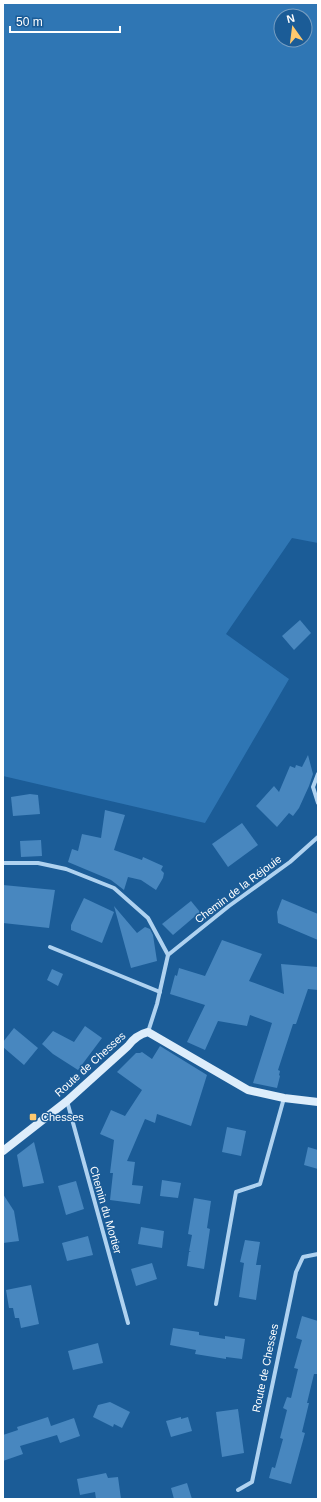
<svg xmlns="http://www.w3.org/2000/svg" width="321" height="1502" viewBox="0 0 321 1502" font-family="Helvetica,sans-serif">
<rect width="100%" height="100%" fill="#1b5c97"/>
<path fill="#2f76b4" fill-rule="evenodd" d="M3 3H318V543L292 538 226 634 289 679 205 823 3 776ZM281 16H305V40H281Z"/>
<g fill="#4887bf">
<polygon points="300,620 311,633 294,650 282,636"/>
<polygon points="308,755 313,774 309,786 299,808 293,816 289,813 277,827 256,806 274,786 279,792 290,766 295,768 296,765 302,767"/>
<polygon points="30,794 38,795 40,814 13,816 11,797"/>
<polygon points="105,810 125,815 114,850 142,860 143,857 163,866 161,870 164,873 163,878 156,890 141,880 128,877 124,890 111,880 68,862 72,849 78,851 82,834 101,838"/>
<polygon points="242,823 258,845 228,867 212,844"/>
<polygon points="41,840 42,856 21,857 20,841"/>
<polygon points="3,885 55,890 49,928 3,923"/>
<polygon points="84,898 114,912 102,943 71,930 71,925"/>
<polygon points="282,899 318,914 318,940 278,923 277,912"/>
<polygon points="191,901 200,912 173,935 162,924"/>
<polygon points="114,906 137,933 145,927 150,929 153,935 157,961 131,968"/>
<polygon points="222,940 262,954 249,981 284,994 281,964 318,967 318,990 308,989 296,1024 293,1024 278,1070 280,1071 279,1075 280,1076 277,1088 253,1083 272,1023 250,1015 247,1026 218,1021 205,1050 187,1042 205,1005 170,994 175,975 177,976 179,968 205,976"/>
<polygon points="52,969 63,974 58,986 47,980"/>
<polygon points="85,1026 102,1038 78,1070 53,1054 42,1044 53,1031 74,1042"/>
<polygon points="14,1028 38,1048 24,1065 3,1047 3,1042"/>
<polygon points="160,1046 207,1075 191,1126 157,1114 155,1123 145,1119 127,1161 135,1162 132,1185 143,1186 140,1204 110,1200 113,1173 110,1173 114,1140 100,1134 111,1110 125,1116 142,1090 117,1072 136,1053 140,1053 142,1052 152,1059"/>
<polygon points="227,1127 246,1131 241,1156 222,1152"/>
<polygon points="34,1142 44,1183 23,1187 17,1155"/>
<polygon points="308,1147 318,1150 318,1169 304,1165"/>
<polygon points="162,1180 181,1183 178,1198 160,1196"/>
<polygon points="76,1181 84,1209 66,1215 58,1186"/>
<polygon points="3,1194 14,1211 19,1241 3,1243"/>
<polygon points="194,1198 211,1201 207,1228 210,1229 204,1269 187,1266 189,1252 191,1252 189,1251 192,1235 188,1234"/>
<polygon points="141,1227 164,1231 162,1248 138,1244"/>
<polygon points="88,1236 93,1255 67,1261 62,1243"/>
<polygon points="245,1240 260,1242 256,1265 261,1265 256,1300 239,1297 244,1263 240,1262"/>
<polygon points="152,1263 157,1279 136,1286 131,1269"/>
<polygon points="31,1285 39,1324 21,1328 19,1318 15,1318 13,1308 9,1308 6,1290"/>
<polygon points="302,1316 318,1321 318,1374 314,1374 307,1403 309,1403 302,1432 305,1433 291,1484 269,1478 272,1467 275,1468 283,1439 280,1438 287,1410 283,1408 287,1397 291,1398 298,1369 294,1368 302,1340 296,1338"/>
<polygon points="173,1328 199,1332 199,1335 225,1339 225,1336 245,1339 242,1359 226,1357 226,1359 195,1354 196,1350 170,1345"/>
<polygon points="98,1343 103,1363 73,1370 68,1351"/>
<polygon points="110,1402 130,1412 122,1428 114,1424 113,1427 93,1417 98,1405"/>
<polygon points="238,1409 244,1453 222,1457 216,1412"/>
<polygon points="48,1417 51,1426 74,1418 80,1436 60,1443 57,1435 20,1446 23,1454 3,1461 3,1435 18,1430 17,1427"/>
<polygon points="181,1417 181,1419 188,1417 192,1431 171,1437 166,1421"/>
<polygon points="106,1473 108,1478 118,1477 121,1499 96,1499 95,1492 80,1495 77,1479"/>
<polygon points="187,1483 192,1499 174,1499 171,1488"/>
</g>
<g fill="none" stroke-linecap="round" stroke-linejoin="round">
<g stroke="#afd2f0" stroke-width="4">
<polyline points="318,774 313,787 318,803"/>
<polyline points="3,863 38,863 66,869 114,888 148,918 168,955 157,1004 148,1032"/>
<polyline points="50,947 160,992"/>
<polyline points="168,955 229,906 290,862 318,837"/>
<polyline points="67,1101 128,1323"/>
<polyline points="216,1304 236,1192 260,1184 284,1098"/>
<polyline points="238,1490 252,1482 296,1272 303,1257 318,1254"/>
</g>
<path stroke="#ddedfb" stroke-width="8" d="M3 1151 67 1101 128 1046C133 1039 140 1034 148 1032L248 1090 284 1098 318 1102"/>
</g>
<rect fill="#ffc96e" stroke="#1b5c97" stroke-width="1.5" x="29" y="1113" width="8" height="8" rx="2"/>
<g text-anchor="middle" dominant-baseline="central" stroke-width="3" stroke-linejoin="round" paint-order="stroke">
<g font-size="11" fill="#fff" stroke="#1b5c97">
<text transform="translate(238 889) rotate(-37)">Chemin de la Réjouie</text>
<text transform="translate(90 1064) rotate(-42)">Route de Chesses</text>
<text transform="translate(106 1210) rotate(74)">Chemin du Mortier</text>
<text transform="translate(265 1368) rotate(-78)">Route de Chesses</text>
</g>
<g font-size="11" fill="#fff" stroke="#1b5c97" text-anchor="start">
<text x="41" y="1117">Chesses</text>
</g>
</g>
<rect width="321" height="1502" fill="none" stroke="#ffffff" stroke-width="8"/>
<g transform="translate(293 28) rotate(346)"><circle r="19" fill="#1b5c97" stroke="#769dc1"/>
<path d="M0-3L7 15L0 10L-7 15Z" fill="#ffc96e"/>
<text y="-6" font-size="11" font-weight="bold" text-anchor="middle" fill="#ffffff">N</text>
</g>
<path d="M10 26v6h110v-6" fill="none" stroke="#ffffff" stroke-width="2"/>
<text x="16" y="26" font-size="12" fill="#ffffff" stroke="#1b5c97" stroke-width="3" paint-order="stroke">50 m</text>
</svg>
